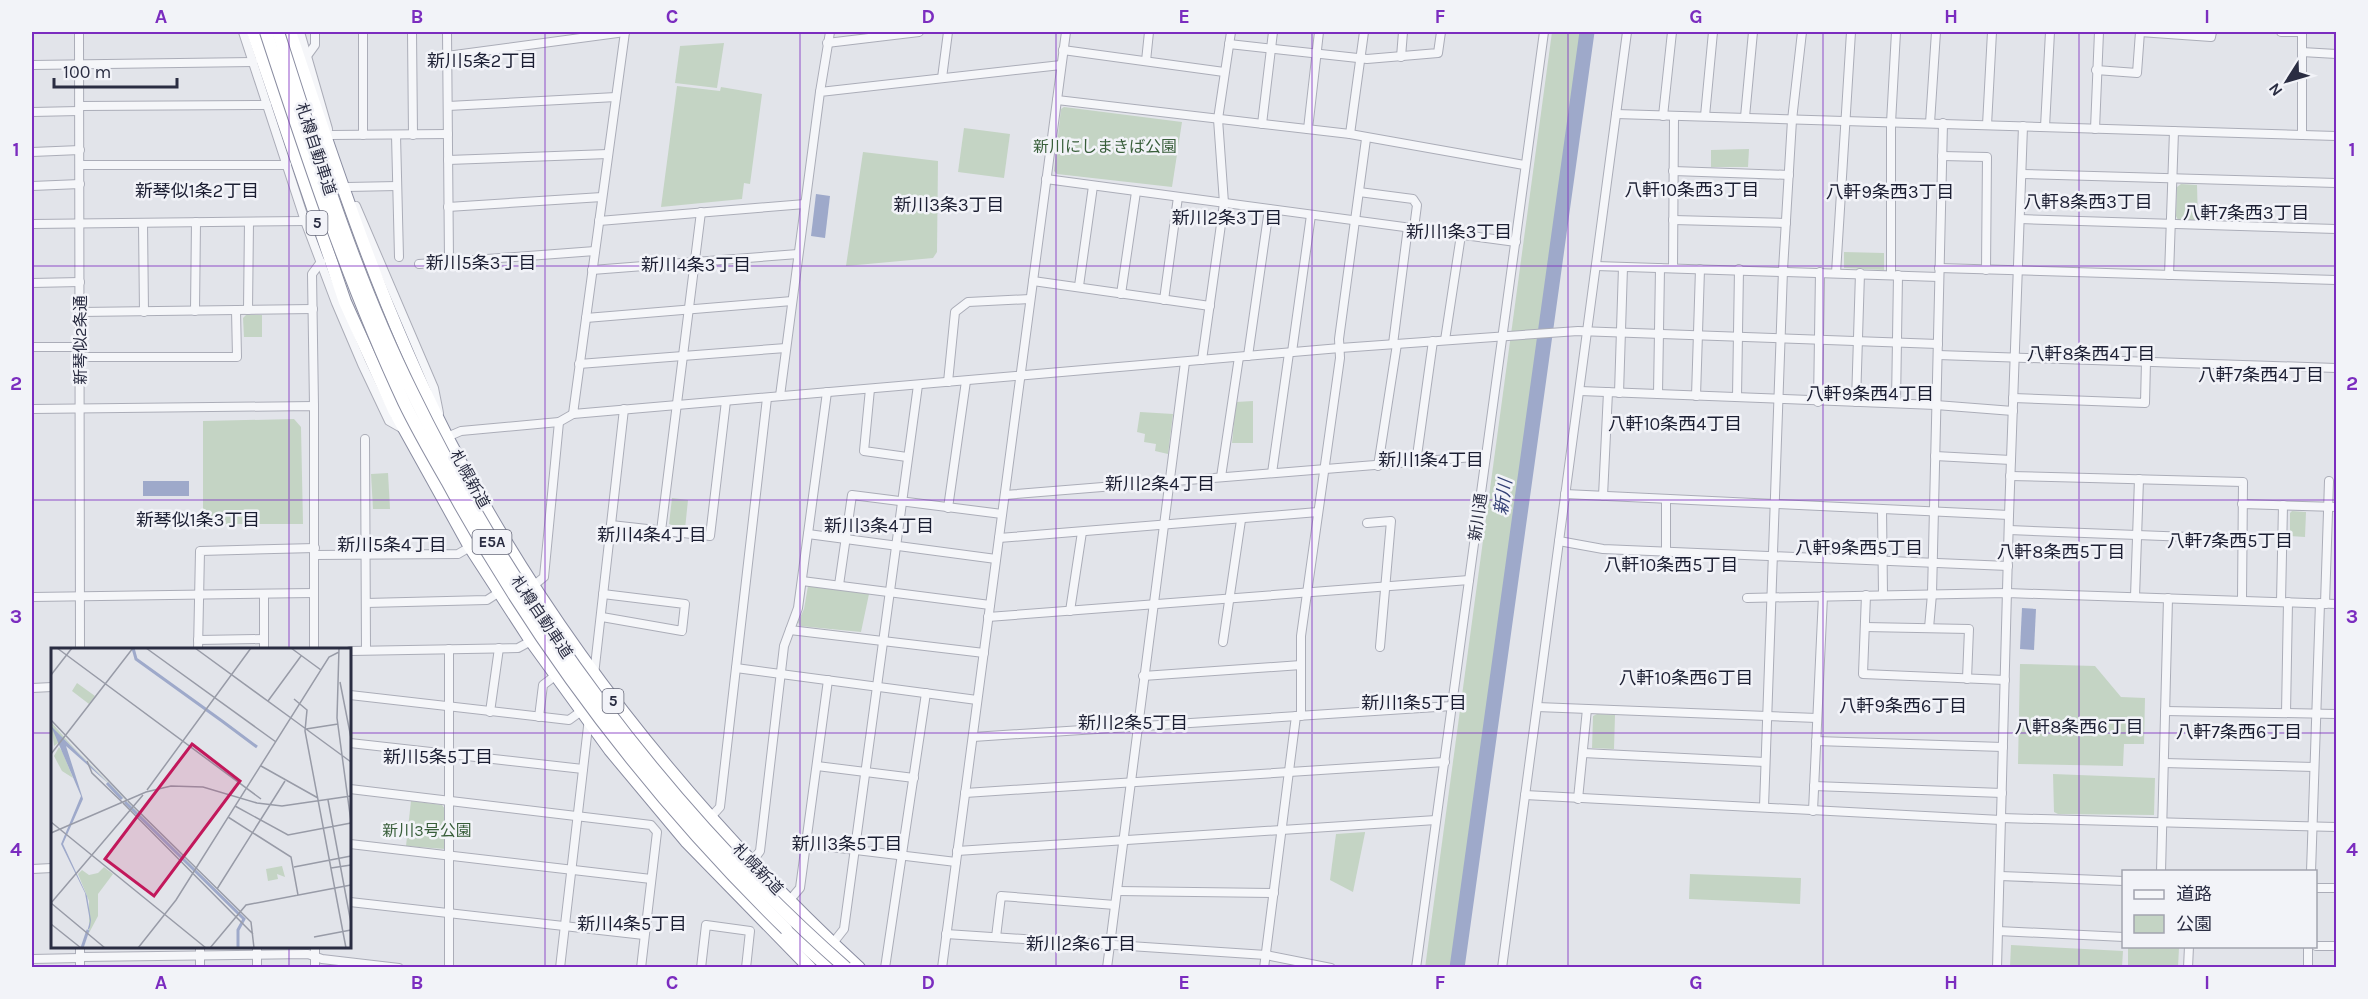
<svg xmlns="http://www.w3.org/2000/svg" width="2368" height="999" viewBox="0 0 2368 999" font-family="Karla,'Noto Sans JP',sans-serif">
<rect width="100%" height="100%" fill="#e2e4ea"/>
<g fill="#c4d4c4">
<polygon points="1552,32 1582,32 1455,967 1425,968"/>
<polygon points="724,43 717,88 675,83 680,46"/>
<polygon points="677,86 720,91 721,87 762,94 750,184 744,183 742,199 661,207"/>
<polygon points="1064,107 1182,122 1172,187 1057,174 1054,171 1061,109"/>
<polygon points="964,128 1010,134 1004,178 958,172"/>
<polygon points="1749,149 1748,167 1711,167 1711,150"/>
<polygon points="863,152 938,161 937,252 933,258 846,266"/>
<polygon points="2181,184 2197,185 2198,221 2178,220 2176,216 2177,187"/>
<polygon points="1844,252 1884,253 1884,270 1844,268"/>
<polygon points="246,315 262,315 262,337 244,337 243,318"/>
<polygon points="1253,401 1253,443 1232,443 1236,402"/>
<polygon points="1140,412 1173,414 1168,454 1155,451 1156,444 1144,442 1145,434 1137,432"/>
<polygon points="294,419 301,427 303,524 203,524 203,421"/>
<polygon points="388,473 390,509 373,509 371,474"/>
<polygon points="672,498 688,500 685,529 669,524"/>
<polygon points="2292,511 2306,512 2305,537 2290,536 2290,513"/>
<polygon points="808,586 869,594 861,632 800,626 798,622 804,609"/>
<polygon points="2020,664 2095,666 2121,697 2145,698 2144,744 2124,744 2123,766 2018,764"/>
<polygon points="1597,714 1615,715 1614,749 1592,748 1593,716"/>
<polygon points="2053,774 2155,778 2154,815 2058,814 2054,812"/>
<polygon points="411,801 442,805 445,809 445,849 406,846"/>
<polygon points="1365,832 1365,833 1353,892 1330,880 1336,834"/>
<polygon points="1690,874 1801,878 1800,904 1689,899"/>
<polygon points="2011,945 2123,951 2122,967 2010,967"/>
<polygon points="2128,947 2179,948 2178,967 2128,967"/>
</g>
<g fill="#9ea9ca">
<polygon points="816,194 830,196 825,238 811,236"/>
<rect x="143" y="481" width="46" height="15"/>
<polygon points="2022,608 2036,609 2034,650 2020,649"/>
</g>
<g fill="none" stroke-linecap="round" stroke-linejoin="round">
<polyline stroke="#9ea9ca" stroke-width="15" points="1457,968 1587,32"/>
<g stroke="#abadb8" stroke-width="10">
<g id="minor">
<polyline points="79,32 80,650"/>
<polyline points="243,32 305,221 336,303 362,364 389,421 403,429"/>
<polyline points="300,32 328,129"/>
<polyline points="363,32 363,135"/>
<polyline points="412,32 413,135"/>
<polyline points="447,32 449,261"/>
<polyline points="625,32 573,414 1340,348 1578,331 1938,344"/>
<polyline points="2140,32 2211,37 2212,32"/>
<polyline points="2281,32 2302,32"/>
<polyline points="827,43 919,32"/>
<polyline points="1229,44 1367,59 1438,53 1441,32"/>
<polyline points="1063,50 1224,72"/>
<polyline points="2302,52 2336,54"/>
<polyline points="307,56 315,45 315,32"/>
<polyline points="447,56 625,32"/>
<polyline points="1401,57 1403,32"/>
<polyline points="1146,61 1149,32"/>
<polyline points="32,65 253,62"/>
<polyline points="2096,70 2137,73 2140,32"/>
<polyline points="942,78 948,32"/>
<polyline points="820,92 830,32"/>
<polyline points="1057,100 1350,134 1524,165"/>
<polyline points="80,106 267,105"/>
<polyline points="448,106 616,97"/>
<polyline points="32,112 79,111"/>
<polyline points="1616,114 2336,136"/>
<polyline points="1663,116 1672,32"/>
<polyline points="1705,116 1713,32"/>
<polyline points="1745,117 1753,32"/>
<polyline points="1930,123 1936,32"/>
<polyline points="1262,124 1273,32"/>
<polyline points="1987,125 1992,32"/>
<polyline points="2045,127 2050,32"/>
<polyline points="1308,129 1319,32"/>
<polyline points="2095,129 2099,32"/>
<polyline points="1350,134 1364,32"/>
<polyline points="330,135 448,134"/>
<polyline points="396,135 399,257"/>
<polyline points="2302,135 2302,32"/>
<polyline points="32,152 80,150"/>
<polyline points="1942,156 1987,157 1986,270"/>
<polyline points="448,160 608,154"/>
<polyline points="80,165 287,165"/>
<polyline points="1673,171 1789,175"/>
<polyline points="2022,174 2336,183"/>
<polyline points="1046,179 1516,242"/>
<polyline points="32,186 80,184"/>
<polyline points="347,187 397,186"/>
<polyline points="1359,192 1413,199 1417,205 1414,228"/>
<polyline points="356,206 434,388 439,413"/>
<polyline points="448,207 602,197"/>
<polyline points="2020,219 2336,229"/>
<polyline points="1673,220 1786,223"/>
<polyline points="599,221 805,204"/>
<polyline points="143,223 144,312"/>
<polyline points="32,224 305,221"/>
<polyline points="419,264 595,251"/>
<polyline points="1596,266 1939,277"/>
<polyline points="1673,268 1674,117"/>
<polyline points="1939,268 2336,280"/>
<polyline points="592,270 798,254"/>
<polyline points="1836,273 1851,32"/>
<polyline points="1891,275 1891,123 1896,32"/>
<polyline points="2169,275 2174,131"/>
<polyline points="1033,281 1210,306"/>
<polyline points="32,283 80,282"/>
<polyline points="1079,286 1093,186"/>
<polyline points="1121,294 1136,192"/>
<polyline points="1164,300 1178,197"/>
<polyline points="248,310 249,222"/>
<polyline points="195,311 196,222"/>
<polyline points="80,312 313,309"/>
<polyline points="586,318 792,301"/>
<polyline points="1445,340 1461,235"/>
<polyline points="1393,344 1408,227"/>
<polyline points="32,347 80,347"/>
<polyline points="1292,352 1311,215"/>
<polyline points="1938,355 2336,368"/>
<polyline points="1248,356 1269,209"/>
<polyline points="80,357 237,357 236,310"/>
<polyline points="1202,360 1224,203 1218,119 1231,32"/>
<polyline points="579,364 786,348"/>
<polyline points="948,382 955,312 968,302 1030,299"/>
<polyline points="870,389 864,451 907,457"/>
<polyline points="1580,391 1936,405 2013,411"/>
<polyline points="1619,393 1623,267"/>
<polyline points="1658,394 1660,268"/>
<polyline points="780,396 820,92 1061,65"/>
<polyline points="1696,396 1700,269"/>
<polyline points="1737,397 1739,269"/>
<polyline points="2013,398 2145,403 2146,361"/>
<polyline points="1818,402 1820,272"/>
<polyline points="1856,402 1860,273"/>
<polyline points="1896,403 1898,275"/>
<polyline points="314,406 312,274 321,262"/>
<polyline points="32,409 314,406 314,650"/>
<polyline points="447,437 461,431 559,422 573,414"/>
<polyline points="365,439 366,650"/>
<polyline points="1935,456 2011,460"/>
<polyline points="1416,463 1433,341"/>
<polyline points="1378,466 1397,344"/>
<polyline points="1272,473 1289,353"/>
<polyline points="2010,476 2243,482 2242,600"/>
<polyline points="1221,477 1239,357"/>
<polyline points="1565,494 2009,515"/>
<polyline points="1005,495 1486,456"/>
<polyline points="1603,496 1608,392"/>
<polyline points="1666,500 1666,552"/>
<polyline points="2242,504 2336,507"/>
<polyline points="948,508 966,381"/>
<polyline points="1882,509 1883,595"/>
<polyline points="1367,523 1391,521 1380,647"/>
<polyline points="611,525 710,536 726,401"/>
<polyline points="2009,530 2242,539"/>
<polyline points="661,531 701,212"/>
<polyline points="808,534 996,559"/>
<polyline points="999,538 1318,512"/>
<polyline points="1559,541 1603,549 2008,566"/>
<polyline points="314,555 458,554 470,547"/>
<polyline points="802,581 990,605"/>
<polyline points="839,585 852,495 1002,514"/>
<polyline points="533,586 544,577 559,422"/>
<polyline points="1866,595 1863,674 2005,680"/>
<polyline points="32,597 314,593"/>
<polyline points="2135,597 2139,479"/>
<polyline points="1747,598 2007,593 2336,604"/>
<polyline points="2281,602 2283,505"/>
<polyline points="366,603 487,600 498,593"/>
<polyline points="2325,604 2329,481"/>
<polyline points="1070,611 1082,532"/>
<polyline points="602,617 682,631 685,604 603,594"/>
<polyline points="988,617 1469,580"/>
<polyline points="1865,627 1969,629 1967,679"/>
<polyline points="1929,628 1932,594 1943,123"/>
<polyline points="790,630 984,653"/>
<polyline points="198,640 264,639"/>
<polyline points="1223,642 1241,520"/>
<polyline points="449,649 449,968"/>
<polyline points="198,650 200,551 315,548"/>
<polyline points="264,650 264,594"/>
<polyline points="350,651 518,648 531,641"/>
<polyline points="736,668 977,700"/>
<polyline points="594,675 624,409"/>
<polyline points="1143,676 1301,665"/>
<polyline points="32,688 52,687"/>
<polyline points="350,695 569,720 580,712"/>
<polyline points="1537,707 1817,718"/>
<polyline points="2165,711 2336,714"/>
<polyline points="490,712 499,648"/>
<polyline points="2286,713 2288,602"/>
<polyline points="1301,716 1301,636 1340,358 1339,339 1366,139"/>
<polyline points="539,717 543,685 555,676"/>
<polyline points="973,737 1452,706"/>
<polyline points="1816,741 2003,747"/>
<polyline points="350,743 583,769"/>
<polyline points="1583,753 1765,762"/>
<polyline points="2164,763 2314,767"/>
<polyline points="817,766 914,778"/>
<polyline points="1814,786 2002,793"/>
<polyline points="350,789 651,825 657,832 641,968"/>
<polyline points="965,793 1445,762"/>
<polyline points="1525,795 2001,820"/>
<polyline points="1578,799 1587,709"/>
<polyline points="1764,807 1783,270 1792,120 1802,32"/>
<polyline points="1813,811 1823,596"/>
<polyline points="710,818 720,807 767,398"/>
<polyline points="2001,818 2336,827"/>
<polyline points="350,844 651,879"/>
<polyline points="806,844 956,862"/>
<polyline points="957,851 1436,820"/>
<polyline points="751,863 760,851 784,646 798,608 827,392"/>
<polyline points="32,869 52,868"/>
<polyline points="2161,872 2168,598"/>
<polyline points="2311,872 2320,603"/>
<polyline points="2000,876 2124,881"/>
<polyline points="2316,888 2336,888"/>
<polyline points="1117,891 1274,893"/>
<polyline points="789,901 800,888 828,680"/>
<polyline points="350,902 644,935"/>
<polyline points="1998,931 2124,937"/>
<polyline points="946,934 1266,955 1331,968"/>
<polyline points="996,937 1001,896 1115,905"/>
<polyline points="833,943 844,929 918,385"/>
<polyline points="80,946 80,968"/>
<polyline points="200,946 200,968"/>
<polyline points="315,946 315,968"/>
<polyline points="2316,946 2336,946"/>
<polyline points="80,957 308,954 322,959 399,968"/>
<polyline points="32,959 80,958"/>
<polyline points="257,968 257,946"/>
<polyline points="560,968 589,718"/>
<polyline points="701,968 706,925 750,931 746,968"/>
<polyline points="885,968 926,693"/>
<polyline points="942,968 1066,32"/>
<polyline points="1107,968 1185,362"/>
<polyline points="1264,968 1296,716"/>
<polyline points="1416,968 1544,32"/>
<polyline points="1502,968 1627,32"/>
<polyline points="1997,968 2009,515 2023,126"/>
<polyline points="2188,968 2189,946"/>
<polyline points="2308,968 2308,946"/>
</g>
</g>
<g stroke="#8a8da1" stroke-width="14">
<g id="highway">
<polyline points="253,32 345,302 394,410 470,547 531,641 610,750 686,841 810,968"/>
<path d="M290 32C336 169 381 307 447 437 551 639 693 814 859 968"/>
<polyline points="786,929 829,968"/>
</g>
</g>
<use href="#minor" stroke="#f5f6f9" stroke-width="8"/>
<use href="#highway" stroke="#fff" stroke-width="12"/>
<g stroke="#8a8da1" stroke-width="14" stroke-linecap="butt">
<g id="highway-bridge">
<path d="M266 32C307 157 348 282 404 402 417 429 432 455 447 481 537 647 651 797 786 929"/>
<path d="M278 32C317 154 355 277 412 392 518 609 664 808 846 968"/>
</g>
</g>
<use href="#highway-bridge" stroke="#fff" stroke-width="12"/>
</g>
<path fill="none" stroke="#7b2cbf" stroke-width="1.5" stroke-opacity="0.55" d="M289 32V650M545 32V968M800 32V968M1056 32V968M1312 32V968M1568 32V968M1823 32V968M2079 32V968M32 266H2336M32 500H2336M32 733H52M350 733H2336M289 946V968"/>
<g text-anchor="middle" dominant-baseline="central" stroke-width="5" stroke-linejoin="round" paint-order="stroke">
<g fill="#f2f3f8" stroke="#666879" stroke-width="1.5">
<rect x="306.5" y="211" width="21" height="24" rx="4.5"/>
<rect x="472.5" y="530" width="39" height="24" rx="4.5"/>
<rect x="602.5" y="689" width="21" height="24" rx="4.5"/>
</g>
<g font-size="15" font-weight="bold" fill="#2a2d42">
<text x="317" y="223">5</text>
<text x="492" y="542">E5A</text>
<text x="613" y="701">5</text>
</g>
<g font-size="16" fill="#385e3a" stroke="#f2f3f8">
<text x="1105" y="146">新川にしまきば公園</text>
<text x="427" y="830">新川3号公園</text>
</g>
<g font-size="16" fill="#2a2d42" stroke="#f2f3f8">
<text transform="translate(316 149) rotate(72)">札樽自動車道</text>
<text transform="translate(80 340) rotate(-90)">新琴似2条通</text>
<text transform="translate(470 479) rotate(61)">札幌新道</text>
<text transform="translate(1478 517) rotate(-82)">新川通</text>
<text transform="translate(542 617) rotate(56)">札樽自動車道</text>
<text transform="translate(758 869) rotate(46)">札幌新道</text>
</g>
<g font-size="18" fill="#1c1f33" stroke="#f2f3f8">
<text x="482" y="61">新川5条2丁目</text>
<text x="1692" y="190">八軒10条西3丁目</text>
<text x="197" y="191">新琴似1条2丁目</text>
<text x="1890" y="192">八軒9条西3丁目</text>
<text x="2088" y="202">八軒8条西3丁目</text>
<text x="949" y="205">新川3条3丁目</text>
<text x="2246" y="213">八軒7条西3丁目</text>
<text x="1227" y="218">新川2条3丁目</text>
<text x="1459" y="232">新川1条3丁目</text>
<text x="481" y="263">新川5条3丁目</text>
<text x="696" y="265">新川4条3丁目</text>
<text x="2091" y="354">八軒8条西4丁目</text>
<text x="2261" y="375">八軒7条西4丁目</text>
<text x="1870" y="394">八軒9条西4丁目</text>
<text x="1675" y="424">八軒10条西4丁目</text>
<text x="1431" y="460">新川1条4丁目</text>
<text x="1160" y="484">新川2条4丁目</text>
<text x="198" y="520">新琴似1条3丁目</text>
<text x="879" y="526">新川3条4丁目</text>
<text x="652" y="535">新川4条4丁目</text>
<text x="2230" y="541">八軒7条西5丁目</text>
<text x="392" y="545">新川5条4丁目</text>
<text x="1859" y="548">八軒9条西5丁目</text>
<text x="2061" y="552">八軒8条西5丁目</text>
<text x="1671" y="565">八軒10条西5丁目</text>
<text x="1686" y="678">八軒10条西6丁目</text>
<text x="1414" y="703">新川1条5丁目</text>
<text x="1903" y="706">八軒9条西6丁目</text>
<text x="1133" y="723">新川2条5丁目</text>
<text x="2079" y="727">八軒8条西6丁目</text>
<text x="2239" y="732">八軒7条西6丁目</text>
<text x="438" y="757">新川5条5丁目</text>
<text x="847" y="844">新川3条5丁目</text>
<text x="632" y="924">新川4条5丁目</text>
<text x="1081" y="944">新川2条6丁目</text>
</g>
<g font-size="18" font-style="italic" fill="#354276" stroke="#f2f3f8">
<text transform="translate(1503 497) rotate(-82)">新川</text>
</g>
</g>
<g transform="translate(51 648)">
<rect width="300" height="300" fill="#e2e4ea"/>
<path d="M26 35 44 48 38 56 21 43ZM0 74 23 100 192 269 13 91 3 98ZM8 99 11 103 22 130 11 123 3 108ZM231 218 234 229 226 226 227 231 217 233 215 221ZM53 219 62 226 47 246V268L38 285V253L27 226 31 222 38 227 47 225Z" fill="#c4d4c4"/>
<path d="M0 78 58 136 15 98 32 151 12 196 36 248 40 272 39 279 36 284 39 273 34 245 10 196 30 148Z" fill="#9ea9ca"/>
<path fill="none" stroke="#9ea9ca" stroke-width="3" d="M82 0 85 11 171 73M171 73 206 99M56 135 71 151M74 154 193 271 187 282V300M31 300 37 282"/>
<path fill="none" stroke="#989ba7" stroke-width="1.5" d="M6 0 210 151M95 0 225 94M144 0 240 70M240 0 270 22M288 0 286 70 300 174M0 27 21 0M289 34 300 90M243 51 256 62 254 83 295 300M217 53 250 8M240 70 300 114M0 72 76 152M255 81 287 76M0 106 82 0M36 113 41 125 71 154M210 118 267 150M96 142 200 0M277 152 300 275M77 153 200 274 203 300M72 155 202 286M184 158 237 187 300 175M177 169 240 209 247 247M0 174 155 300M0 185 95 144 120 138 152 139 206 155 231 158 300 148M243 219 300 208M280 220 300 217M166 241 234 133M0 255 92 147M0 255 54 300M0 276 30 300M263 289 300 282M87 300 125 252 278 9 288 4M159 300 195 257 300 237"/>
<path fill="#c2185b" fill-opacity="0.15" stroke="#c2185b" stroke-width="3" d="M141 96 189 133 103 248 54 211Z"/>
<rect width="300" height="300" fill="none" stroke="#2a2d42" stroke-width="3"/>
</g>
<rect width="2368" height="999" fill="none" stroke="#f2f3f8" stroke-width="66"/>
<rect x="2122" y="870" width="195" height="78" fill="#f2f3f8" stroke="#a2a4af" stroke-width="1.5"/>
<rect x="2134" y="890" width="30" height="9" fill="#f5f6f9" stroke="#a2a4af" stroke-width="1.5"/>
<text x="2176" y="900" font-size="18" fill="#2a2d42">道路</text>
<rect x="2134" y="915" width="30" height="18" fill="#c4d4c4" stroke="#a2a4af" stroke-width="1.5"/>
<text x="2176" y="930" font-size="18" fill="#2a2d42">公園</text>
<g transform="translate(2287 81) rotate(233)" stroke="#f2f3f8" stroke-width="4.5" paint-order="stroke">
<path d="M0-4.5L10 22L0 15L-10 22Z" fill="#2a2d42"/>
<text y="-9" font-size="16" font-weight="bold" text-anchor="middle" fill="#2a2d42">N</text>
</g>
<path d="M54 78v9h123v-9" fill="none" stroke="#2a2d42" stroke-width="3"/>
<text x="63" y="78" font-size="18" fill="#2a2d42" stroke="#f2f3f8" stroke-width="4.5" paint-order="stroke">100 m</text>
<rect x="33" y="33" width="2302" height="933" fill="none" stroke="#7b2cbf" stroke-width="2"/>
<g font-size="20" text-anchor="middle" font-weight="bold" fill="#7b2cbf">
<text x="161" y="23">A</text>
<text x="417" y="23">B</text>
<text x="672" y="23">C</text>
<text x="928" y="23">D</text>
<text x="1184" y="23">E</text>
<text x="1440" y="23">F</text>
<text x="1696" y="23">G</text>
<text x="1951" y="23">H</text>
<text x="2207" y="23">I</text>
<text x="16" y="156">1</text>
<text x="2352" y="156">1</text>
<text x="16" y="390">2</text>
<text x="2352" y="390">2</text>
<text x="16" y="623">3</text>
<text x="2352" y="623">3</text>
<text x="16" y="856">4</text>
<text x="2352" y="856">4</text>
<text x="161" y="989">A</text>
<text x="417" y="989">B</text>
<text x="672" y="989">C</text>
<text x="928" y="989">D</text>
<text x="1184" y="989">E</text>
<text x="1440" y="989">F</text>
<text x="1696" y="989">G</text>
<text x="1951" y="989">H</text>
<text x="2207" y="989">I</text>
</g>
</svg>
